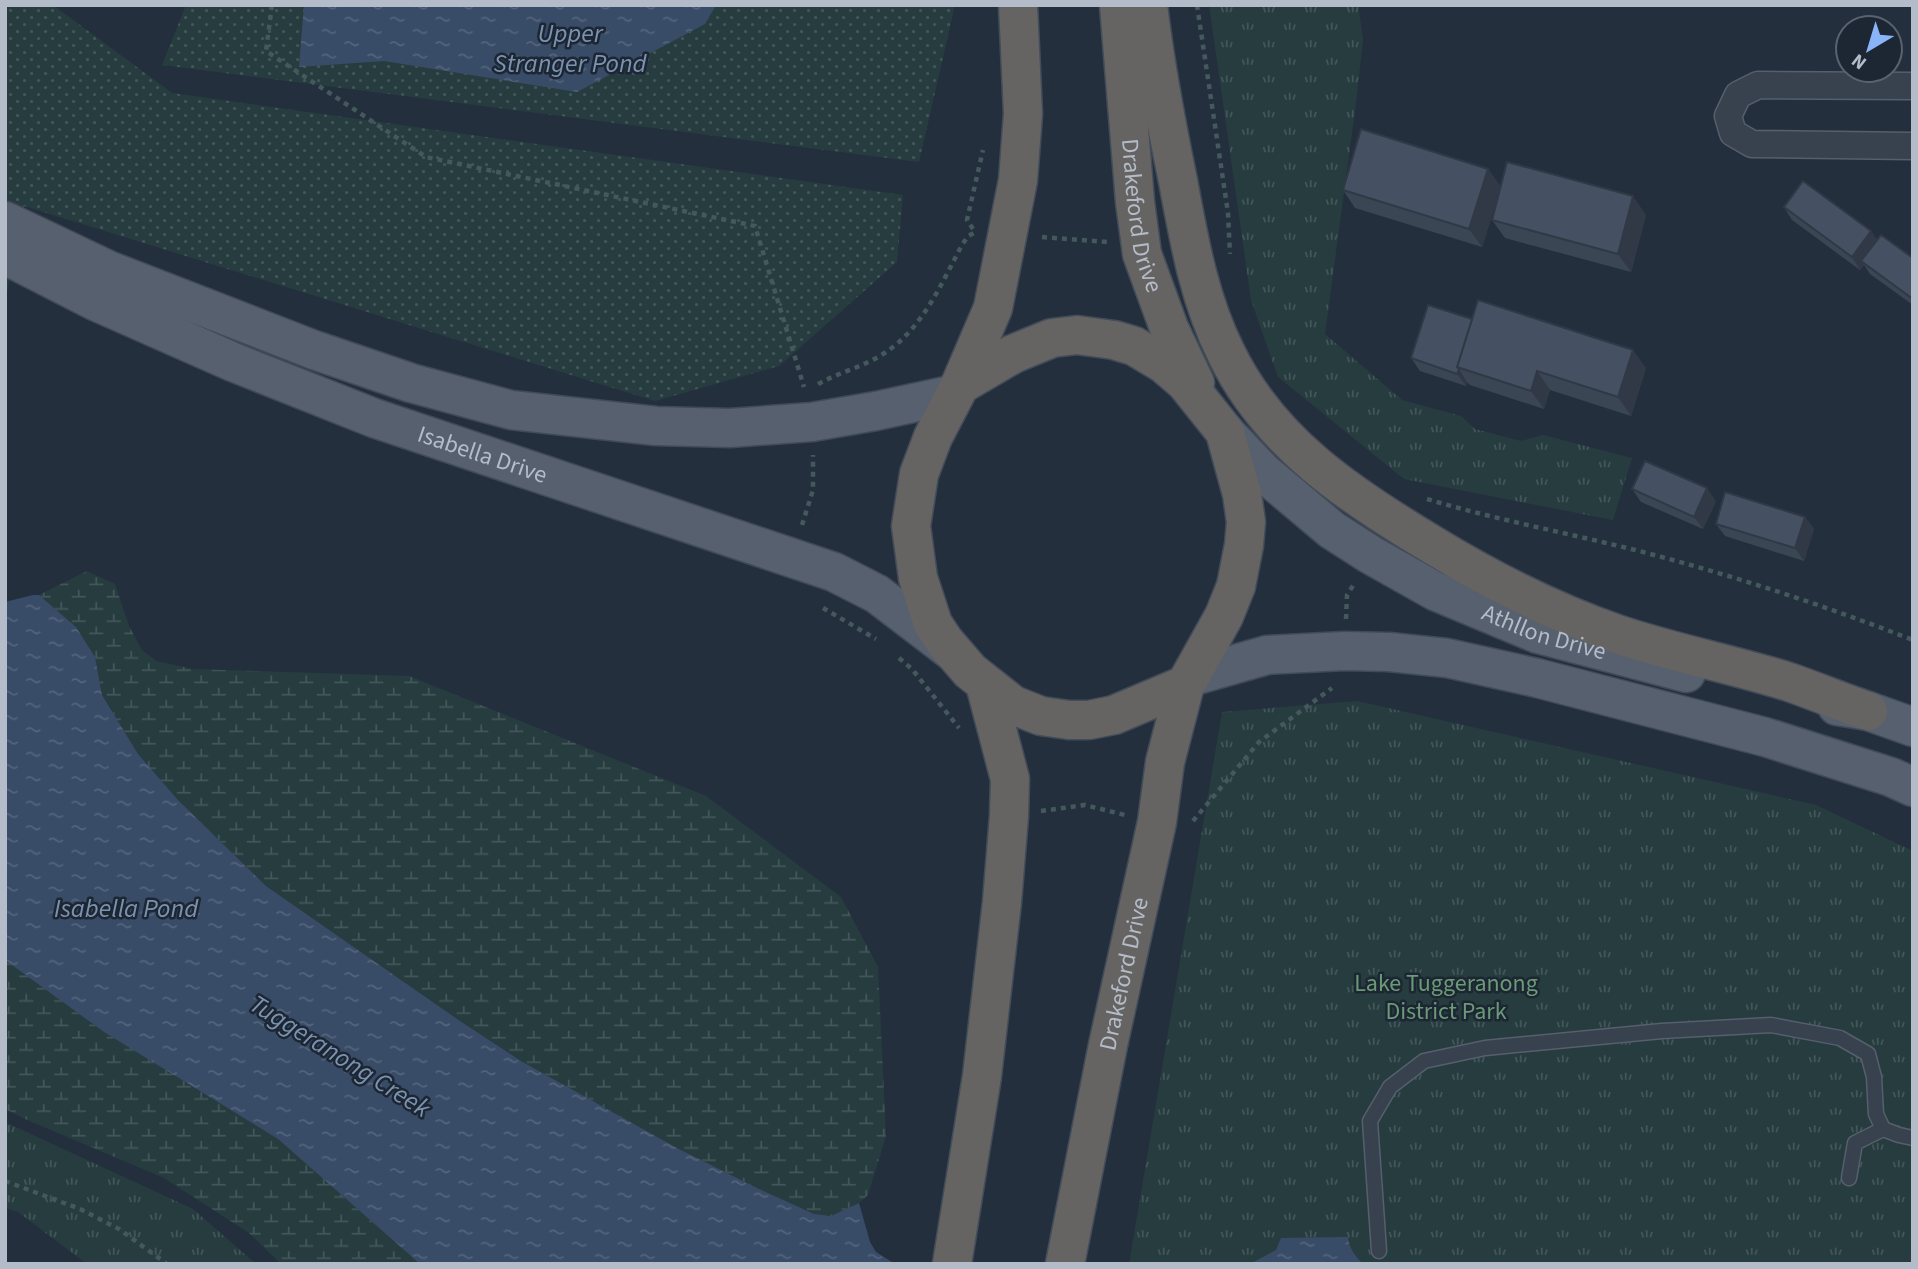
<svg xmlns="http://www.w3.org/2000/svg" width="1918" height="1269" viewBox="0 0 1918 1269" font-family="'Source Sans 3',sans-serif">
<defs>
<pattern id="grass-dots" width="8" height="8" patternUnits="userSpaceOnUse" patternTransform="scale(1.75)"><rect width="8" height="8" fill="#263c3f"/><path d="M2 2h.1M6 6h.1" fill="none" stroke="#435659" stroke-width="1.8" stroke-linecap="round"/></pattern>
<pattern id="wetland-marsh" width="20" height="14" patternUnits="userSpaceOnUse" patternTransform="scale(1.75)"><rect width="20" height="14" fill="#263c3f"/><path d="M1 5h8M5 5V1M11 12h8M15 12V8" fill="none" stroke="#435659"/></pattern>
<pattern id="park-tufts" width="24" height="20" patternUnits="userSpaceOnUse" patternTransform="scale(1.75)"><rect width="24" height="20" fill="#263c3f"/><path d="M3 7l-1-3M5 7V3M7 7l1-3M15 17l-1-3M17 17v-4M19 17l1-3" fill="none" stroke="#435659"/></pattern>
<pattern id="water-ripples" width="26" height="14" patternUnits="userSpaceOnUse" patternTransform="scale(1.75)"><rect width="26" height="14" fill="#394c67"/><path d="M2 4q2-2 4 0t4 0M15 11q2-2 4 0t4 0" fill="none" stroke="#53647b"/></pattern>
</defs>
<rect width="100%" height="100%" fill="#242f3e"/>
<g fill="url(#grass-dots)">
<polygon points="5,5 53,5 172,93 903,195 897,262 779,366 655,401 24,206 5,302"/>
<polygon points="186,5 955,5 919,162 162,65"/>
</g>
<g fill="url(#wetland-marsh)">
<polygon points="87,571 115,584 129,626 142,650 156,661 193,669 409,676 706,796 841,897 878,967 886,1136 868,1195 859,1203 831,1216 814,1214 759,1189 677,1148 521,1061 460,1021 266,886 178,800 138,754 102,695 95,657 76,627 39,595"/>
<polygon points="5,960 104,1032 278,1139 420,1264 281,1264 249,1233 164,1178 25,1119 5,1109"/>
</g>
<g fill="url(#park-tufts)">
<polygon points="1209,5 1358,5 1363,39 1356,103 1325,334 1402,400 1461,416 1475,429 1521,441 1543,435 1632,458 1613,520 1404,479 1278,377 1251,300"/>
<polygon points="1357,701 1816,805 1913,851 1913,1264 1129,1264 1222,712"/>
<polygon points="5,1122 193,1209 256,1264 87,1264 18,1212 5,1208"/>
</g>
<g fill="url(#water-ripples)">
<polygon points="304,5 716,5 705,24 577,92 384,61 299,67"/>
<polygon points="33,595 39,595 76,627 95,657 102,695 138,754 178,800 266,886 460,1021 521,1061 677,1148 759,1189 814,1214 831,1216 859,1203 870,1242 876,1252 895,1264 420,1264 278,1139 104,1032 5,960 5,602"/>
<path d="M1348 1237C1349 1248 1355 1256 1363 1264H1250L1276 1250 1281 1238Z"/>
</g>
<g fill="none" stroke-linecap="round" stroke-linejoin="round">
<g stroke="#565f6c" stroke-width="17">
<g id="service">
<polyline points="1849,1178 1855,1143 1883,1129"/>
<polyline points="1379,1251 1370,1121 1390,1087 1424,1061 1485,1048 1662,1031 1771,1025 1840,1038 1868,1054 1874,1077 1876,1114 1883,1129 1899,1135 1913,1138"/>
</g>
</g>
<g stroke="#565f6c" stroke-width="29">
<polyline id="minor" points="1913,86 1758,85 1738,95 1728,116 1733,133 1752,144 1913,146"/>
</g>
<g stroke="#414a57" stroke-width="41">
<g id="primary">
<polyline points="5,221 108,270 314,350 411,383 511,410 656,426 730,428 812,422 876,411 955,394"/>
<path id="s1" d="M5 255 95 301 233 362 374 418 834 572 877 594 953 652"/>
<path id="s2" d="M1225 432 1263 472 1332 530 1371 555 1435 591 1538 634 1686 673"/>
<polyline points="1185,685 1190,677 1267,655 1345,651 1389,652 1447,658 1537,678 1765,737 1891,777 1913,787"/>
<polyline points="1837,706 1868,711 1913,727"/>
</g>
</g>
<g stroke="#434c59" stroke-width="41">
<g id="trunk">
<path id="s3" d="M1119 5 1135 202 1142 254 1169 328 1195 383"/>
<path d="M1148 5C1155 65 1166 123 1178 181 1189 240 1199 299 1226 353 1269 442 1349 495 1431 544 1490 580 1551 611 1617 634 1673 653 1732 664 1789 682 1815 691 1841 702 1868 711"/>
<polyline points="960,385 993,308 1018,180 1023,114 1018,5"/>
<polyline points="1185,685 1114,715 1089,720 1069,720 1041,716 1013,705 970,671 945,642 933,624 918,578 911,526 919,474 933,437 960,385 1013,354 1052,338 1077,335 1114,340 1134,346 1164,364 1185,382 1225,432 1242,494 1246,522 1244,545 1236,586 1224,616 1190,677"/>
<polyline points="952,1264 982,1076 1002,902 1009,816 1010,779 985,684"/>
<path id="s4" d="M1065 1264 1108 1045 1157 822 1165 762 1185 685"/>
</g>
</g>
<g stroke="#44595c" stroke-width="4.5" stroke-dasharray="5 5" stroke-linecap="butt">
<polyline points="272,5 266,51 426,157 755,226 804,387"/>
<polyline points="1197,5 1228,213 1230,254"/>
<polyline points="973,229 967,220 983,150"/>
<polyline points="1042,237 1107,242"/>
<path d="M818 384C838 373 859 368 878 357 921 333 940 286 962 245L968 236 974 233"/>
<path d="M1427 499C1497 520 1568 533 1639 551 1732 575 1823 605 1913 640"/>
<polyline points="802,525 813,490 813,455"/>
<polyline points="823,608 876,639"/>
<polyline points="1346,619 1347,595 1354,584"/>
<polyline points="899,658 912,669 959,728"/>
<polyline points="1041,811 1085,805 1125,815"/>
<polyline points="1193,821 1259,742 1332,688"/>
<polyline points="5,1181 80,1209 119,1229 167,1264"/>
</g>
<use href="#service" stroke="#38414e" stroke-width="14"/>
<use href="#minor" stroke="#38414e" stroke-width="26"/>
<use href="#primary" stroke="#56606e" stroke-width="38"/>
<use href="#trunk" stroke="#656462" stroke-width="38"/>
</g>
<g fill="#3b4654">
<polygon points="1488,169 1501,187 1646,215 1631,272 1505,238 1492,220 1499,193 1482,247 1355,208 1343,190"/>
<polygon points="1784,207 1877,240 1913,258 1913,305 1870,274 1864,265 1860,270 1792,220"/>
<polygon points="1472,319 1646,368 1631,416 1550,390 1544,409 1470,385 1467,382 1466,386 1420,371 1411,358"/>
<polygon points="1632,489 1716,501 1703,529 1641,502"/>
<polygon points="1805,517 1814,529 1804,561 1725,536 1716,524"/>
</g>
<g fill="#303945">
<polygon points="1488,169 1501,187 1482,247 1469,229"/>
<polygon points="1633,196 1646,215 1631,272 1618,254"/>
<polygon points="1871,231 1880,243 1861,261 1864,265 1860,270 1852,257"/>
<polygon points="1633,350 1646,368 1631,416 1618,397"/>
<polygon points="1459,369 1467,382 1466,386 1457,374"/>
<polygon points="1537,371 1550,390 1544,409 1531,391"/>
<polygon points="1707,488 1716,501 1703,529 1694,517"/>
<polygon points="1805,517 1814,529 1804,561 1795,548"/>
</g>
<g fill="#455162" stroke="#303945" stroke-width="2">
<polygon points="1361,129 1488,169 1469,229 1343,190"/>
<polygon points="1507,162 1633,196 1618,254 1492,220"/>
<polygon points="1803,181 1871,231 1852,257 1784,207"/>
<polygon points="1881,235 1913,258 1913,299 1861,261"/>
<polygon points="1478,300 1633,350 1618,397 1537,371 1531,391 1457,367"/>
<polygon points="1428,305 1472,319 1457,367 1459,369 1457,374 1411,358"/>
<polygon points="1645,461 1707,488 1694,517 1632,489"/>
<polygon points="1725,492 1805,517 1795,548 1716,524"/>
</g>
<g text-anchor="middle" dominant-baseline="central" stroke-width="5" stroke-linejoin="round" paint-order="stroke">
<g font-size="24" fill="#b4bcc9" stroke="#1d2633">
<text stroke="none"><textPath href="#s3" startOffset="212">Drakeford Drive</textPath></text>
<text stroke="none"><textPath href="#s1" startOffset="518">Isabella Drive</textPath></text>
<text stroke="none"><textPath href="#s2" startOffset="382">Athllon Drive</textPath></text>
<text stroke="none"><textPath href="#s4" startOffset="296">Drakeford Drive</textPath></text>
</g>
<g font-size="24" fill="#6b9a76" stroke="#1d2633">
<text x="1446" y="983">Lake Tuggeranong<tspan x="1446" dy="28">District Park</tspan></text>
</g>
<g font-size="26" font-style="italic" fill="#7c92b1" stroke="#1d2633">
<text x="570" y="33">Upper<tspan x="570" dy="30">Stranger Pond</tspan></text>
<text x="126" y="908">Isabella Pond</text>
<text transform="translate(340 1056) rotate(32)">Tuggeranong Creek</text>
</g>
</g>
<rect width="1918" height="1269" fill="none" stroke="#b4bcc9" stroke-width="14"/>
<g transform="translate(1869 49) rotate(218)"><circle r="33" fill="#1d2633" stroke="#59626f" stroke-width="2"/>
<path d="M0-5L12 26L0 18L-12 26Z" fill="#8ab4f8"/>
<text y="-10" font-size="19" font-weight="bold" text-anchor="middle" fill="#b4bcc9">N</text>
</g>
</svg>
